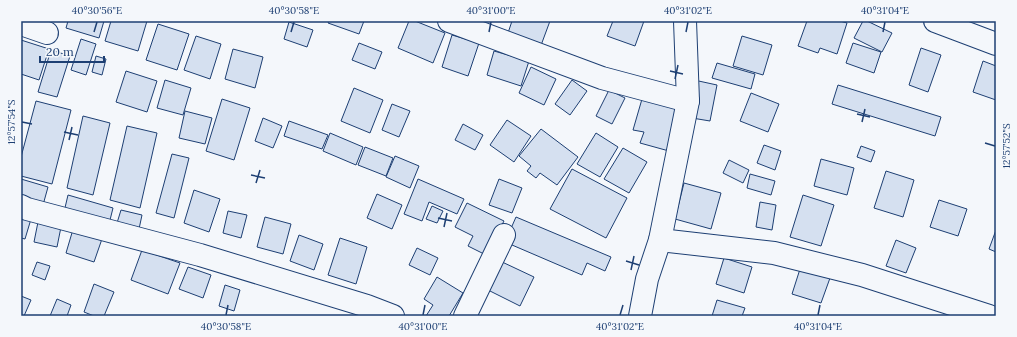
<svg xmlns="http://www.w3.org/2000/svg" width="1017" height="337" viewBox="0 0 1017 337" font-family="Lora,serif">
<rect width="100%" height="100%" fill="#f4f7fb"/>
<g fill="#d5e0f0" stroke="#1d3f73">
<polygon points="68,21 104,21 99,38 66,28"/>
<polygon points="111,21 147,21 138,51 105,41"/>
<polygon points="329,21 364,21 359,34 328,23"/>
<polygon points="409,21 415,21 445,33 433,63 398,48"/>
<polygon points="512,21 550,21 540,48 507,36"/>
<polygon points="613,21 644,21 635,46 607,36"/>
<polygon points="807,21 840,21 847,23 837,54 820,48 818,53 798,46"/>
<polygon points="863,21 867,21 892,33 882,52 854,38"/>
<polygon points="289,22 313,30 307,47 284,39"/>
<polygon points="158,24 189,34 177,70 146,60"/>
<polygon points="452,35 479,43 468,76 442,67"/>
<polygon points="196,36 221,44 210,79 184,70"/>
<polygon points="742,36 772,45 763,75 733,66"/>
<polygon points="81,39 96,44 86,75 71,70"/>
<polygon points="21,40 49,49 39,80 21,74"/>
<polygon points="359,43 382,52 375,69 352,60"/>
<polygon points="853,43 881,52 874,73 846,63"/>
<polygon points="921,48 941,55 928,92 909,85"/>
<polygon points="233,49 263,57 255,88 225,79"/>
<polygon points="51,50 70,56 57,97 38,92"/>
<polygon points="494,51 529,61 521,86 487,75"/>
<polygon points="96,56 106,59 102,75 92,72"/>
<polygon points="983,61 996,66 996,100 973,92"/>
<polygon points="717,63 755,74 751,89 712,78"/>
<polygon points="531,67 556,79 544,105 519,93"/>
<polygon points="126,71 157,81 147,112 116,102"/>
<polygon points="165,80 191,88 183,115 157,108"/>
<polygon points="572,80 587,91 570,115 555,104"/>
<polygon points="694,80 717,85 710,121 692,118"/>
<polygon points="838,85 941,117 935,136 832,104"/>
<polygon points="354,88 383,100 370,133 341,121"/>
<polygon points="609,90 625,98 612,124 596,116"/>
<polygon points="751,93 779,104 768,132 740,121"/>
<polygon points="222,99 250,108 234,160 206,151"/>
<polygon points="642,99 680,109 669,151 640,143 644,132 633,130"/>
<polygon points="36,101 71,110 52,184 21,176 21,157"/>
<polygon points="392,104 410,111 399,137 382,130"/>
<polygon points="185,111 212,118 205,144 179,138"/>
<polygon points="83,116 110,123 93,195 67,188"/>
<polygon points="263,118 282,126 273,148 255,141"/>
<polygon points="507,120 531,136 514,162 490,145"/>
<polygon points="289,121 328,135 322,149 284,136"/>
<polygon points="463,124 483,135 475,150 455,140"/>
<polygon points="127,126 157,133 140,208 110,200"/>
<polygon points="541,129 578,157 557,185 540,173 536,178 527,171 531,166 519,156"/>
<polygon points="330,133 363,147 356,165 323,151"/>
<polygon points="596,133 618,147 600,177 577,164"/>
<polygon points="764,145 781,151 775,170 757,163"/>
<polygon points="861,146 875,151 871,162 857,157"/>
<polygon points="365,147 393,158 386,176 358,165"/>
<polygon points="623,148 647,162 629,193 604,179"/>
<polygon points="172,154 189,158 174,218 156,213"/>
<polygon points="395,156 419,166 410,188 386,177"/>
<polygon points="821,159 854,168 847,195 814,186"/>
<polygon points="729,160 749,170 743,183 723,173"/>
<polygon points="572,169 627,198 606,238 550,209"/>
<polygon points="886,171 914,180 903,217 874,208"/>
<polygon points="750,174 775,181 771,195 747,188"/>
<polygon points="21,179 48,187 43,205 21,199"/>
<polygon points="418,179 464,199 457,214 429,202 422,221 404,214"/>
<polygon points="499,179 522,188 512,213 489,205"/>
<polygon points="684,183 721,193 711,229 675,219"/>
<polygon points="194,190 220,199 209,232 184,223"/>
<polygon points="377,194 402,205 392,229 367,218"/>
<polygon points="68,195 113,208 109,224 64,212"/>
<polygon points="803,195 834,205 821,246 790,237"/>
<polygon points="939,200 967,209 958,236 930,227"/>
<polygon points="760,202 776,205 772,230 756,227"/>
<polygon points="467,203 504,221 486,255 468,246 473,236 455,227"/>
<polygon points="432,206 443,211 437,223 426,219"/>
<polygon points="121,210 142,215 139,229 117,223"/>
<polygon points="228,211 247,215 241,238 223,233"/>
<polygon points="21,216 31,219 25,239 21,238"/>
<polygon points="265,217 291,224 283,254 257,247"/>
<polygon points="516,217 611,257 605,271 587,263 582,275 505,242"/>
<polygon points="38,222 61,227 57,247 34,242"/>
<polygon points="74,226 103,236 94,262 66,253"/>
<polygon points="996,230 996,252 989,249"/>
<polygon points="299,235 323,244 314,270 290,261"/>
<polygon points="340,238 367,247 356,284 328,275"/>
<polygon points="896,240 916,248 906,273 886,266"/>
<polygon points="417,248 438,258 430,275 409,265"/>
<polygon points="142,250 180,263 168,294 131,280"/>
<polygon points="724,258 752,267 744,293 716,284"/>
<polygon points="500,261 534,277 520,306 486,289"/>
<polygon points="37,262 50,266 45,280 32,275"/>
<polygon points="188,267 211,275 203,298 179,289"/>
<polygon points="800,269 830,278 821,303 792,294"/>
<polygon points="437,277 463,293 449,316 426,316 433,305 424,299"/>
<polygon points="94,284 114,292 104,316 94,316 84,312"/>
<polygon points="225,285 240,290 234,311 219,306"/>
<polygon points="21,296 31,300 24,316 21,316"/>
<polygon points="57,299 71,305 67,316 50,316"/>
<polygon points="717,300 745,308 742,316 712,316"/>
</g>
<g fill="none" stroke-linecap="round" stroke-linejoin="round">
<g stroke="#1d3f73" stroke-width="24">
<g id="minor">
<polyline points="449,21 602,78 688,101"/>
<polyline points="935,21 996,44"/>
<polyline points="21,24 47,33"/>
<polyline points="21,206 27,209 200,255 367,306 393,316"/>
<polyline points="660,240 774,253 862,275 989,316"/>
<polyline points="465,316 504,235"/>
<polyline points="640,316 647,279 660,240 688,101 685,21"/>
</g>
</g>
<use href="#minor" stroke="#f4f7fb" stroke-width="22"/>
</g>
<path fill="none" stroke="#1d3f73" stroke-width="1.5" d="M94 32 97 22M291 32 294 22M489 32 491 22M686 32 688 22M883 32 885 22M670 71 683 74M675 79 678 65M857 114 870 117M22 122 32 124M862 122 865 109M64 132 78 135M69 140 72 127M985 143 995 146M251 175 265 178M256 183 260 170M438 218 452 221M444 227 447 213M626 261 639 265M631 270 634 256M226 315 228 305M423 315 425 305M620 315 623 305M818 315 820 305"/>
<rect width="1017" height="337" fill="none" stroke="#f4f7fb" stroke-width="44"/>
<path d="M40 56v6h64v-6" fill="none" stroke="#1d3f73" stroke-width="2"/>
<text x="46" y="56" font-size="12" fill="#1d3f73" stroke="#f4f7fb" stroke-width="3" paint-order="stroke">20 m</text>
<rect x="22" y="22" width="973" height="293" fill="none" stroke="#1d3f73" stroke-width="1.5"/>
<g font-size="10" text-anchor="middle" fill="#1d3f73">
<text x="97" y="14">40°30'56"E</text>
<text x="294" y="14">40°30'58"E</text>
<text x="491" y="14">40°31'00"E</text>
<text x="688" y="14">40°31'02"E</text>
<text x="885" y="14">40°31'04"E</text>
<text transform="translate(11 122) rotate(-90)" y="4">12°57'54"S</text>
<text transform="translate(1006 146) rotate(-90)" y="4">12°57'52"S</text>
<text x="226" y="330">40°30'58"E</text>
<text x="423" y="330">40°31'00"E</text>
<text x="620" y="330">40°31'02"E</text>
<text x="818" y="330">40°31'04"E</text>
</g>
</svg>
